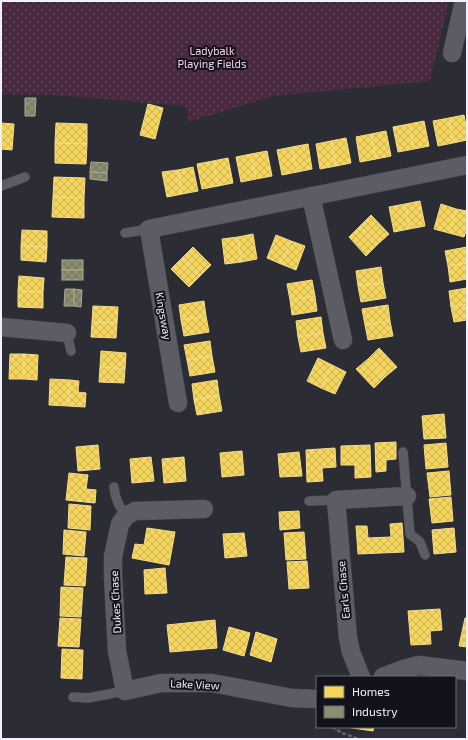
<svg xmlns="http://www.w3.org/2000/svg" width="468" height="740" viewBox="0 0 468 740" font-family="'Exo 2',sans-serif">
<defs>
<pattern id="park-dots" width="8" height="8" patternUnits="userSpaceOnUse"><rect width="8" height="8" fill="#48293f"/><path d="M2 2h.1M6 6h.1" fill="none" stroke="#63485c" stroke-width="1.8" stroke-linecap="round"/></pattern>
<pattern id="homes-cross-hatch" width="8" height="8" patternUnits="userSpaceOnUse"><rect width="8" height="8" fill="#f6d55c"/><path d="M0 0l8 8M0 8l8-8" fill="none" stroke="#cab258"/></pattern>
<pattern id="industry-cross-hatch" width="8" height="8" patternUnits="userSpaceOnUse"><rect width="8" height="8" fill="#8c8c6e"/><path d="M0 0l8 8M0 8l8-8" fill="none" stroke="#747462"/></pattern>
</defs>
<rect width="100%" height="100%" fill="#2c2c35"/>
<polygon fill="url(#park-dots)" points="1,1 449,1 430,81 273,96 188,122 186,106 56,95 1,94"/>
<g fill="url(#homes-cross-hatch)" stroke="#f4dd8c">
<polygon points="148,104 163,108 155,139 140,135"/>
<polygon points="464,115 467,131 467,140 453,143 449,118"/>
<polygon points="449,118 453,143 438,146 433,121"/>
<polygon points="424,121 429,146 414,149 409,124"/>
<polygon points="1,123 14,124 12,150 1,149"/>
<polygon points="56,123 87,124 87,144 55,143"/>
<polygon points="409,124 414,149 398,152 393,127"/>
<polygon points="386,131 391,156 376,159 371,134"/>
<polygon points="371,134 376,159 360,162 356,137"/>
<polygon points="346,138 351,163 336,166 331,141"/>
<polygon points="331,141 336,166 320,169 316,144"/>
<polygon points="55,143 87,144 86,164 55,163"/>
<polygon points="308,144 312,169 297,172 292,147"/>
<polygon points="292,147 297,172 282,175 277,150"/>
<polygon points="267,151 272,176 256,179 251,154"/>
<polygon points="251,154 256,179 241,182 236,157"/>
<polygon points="228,158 233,183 218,186 213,161"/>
<polygon points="213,161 218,186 202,189 197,164"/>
<polygon points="193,167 198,191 182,194 178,170"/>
<polygon points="178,170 182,194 167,197 162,172"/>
<polygon points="54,177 85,178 84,198 53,197"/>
<polygon points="53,197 84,198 84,218 52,217"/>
<polygon points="420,201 425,226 409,229 405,204"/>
<polygon points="405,204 409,229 394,232 389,207"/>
<polygon points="441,204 456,209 449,233 434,229"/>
<polygon points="456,209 467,211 467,228 464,237 449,233"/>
<polygon points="371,215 389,234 378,244 360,226"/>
<polygon points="360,226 378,244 366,256 349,237"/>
<polygon points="22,230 47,231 47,247 21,246"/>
<polygon points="253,234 257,259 241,262 238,237"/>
<polygon points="276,235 291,241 281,264 267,258"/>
<polygon points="238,237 241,262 225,264 222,239"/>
<polygon points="291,241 305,246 296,270 281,264"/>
<polygon points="21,246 47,247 46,262 21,260"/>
<polygon points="193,247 211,265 200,276 182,258"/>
<polygon points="467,247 467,263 448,266 445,251"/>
<polygon points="182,258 200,276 189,287 171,269"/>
<polygon points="467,263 467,279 450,282 448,266"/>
<polygon points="381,267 383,283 358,286 356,271"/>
<polygon points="19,276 44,278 43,292 18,291"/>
<polygon points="312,280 315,296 290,300 287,284"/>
<polygon points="383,283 386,298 361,302 358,286"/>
<polygon points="467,288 467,304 451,307 449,291"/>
<polygon points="18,291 43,292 43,308 18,307"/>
<polygon points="315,296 317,311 292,315 290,300"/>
<polygon points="204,301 206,316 181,320 179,305"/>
<polygon points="467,304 467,320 454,322 451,307"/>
<polygon points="388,305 390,321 365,325 362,309"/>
<polygon points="93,306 118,307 117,323 92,322"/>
<polygon points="206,316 209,332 184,336 181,320"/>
<polygon points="321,317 323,333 298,337 296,321"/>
<polygon points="390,321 393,336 368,340 365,325"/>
<polygon points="92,322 117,323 116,338 91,337"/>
<polygon points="323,333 326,348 301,352 298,337"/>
<polygon points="210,341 212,356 187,360 184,345"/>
<polygon points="379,348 397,367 385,377 368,359"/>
<polygon points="101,351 126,353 125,369 100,367"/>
<polygon points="10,354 24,354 24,379 9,379"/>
<polygon points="24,354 38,355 37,380 24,379"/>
<polygon points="212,356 215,372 190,376 187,360"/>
<polygon points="318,358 332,365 321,388 307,381"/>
<polygon points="368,359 385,377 374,388 356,369"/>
<polygon points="332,365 346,372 335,394 321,388"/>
<polygon points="100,367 125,369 124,383 99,382"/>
<polygon points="50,379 70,380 68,406 49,405"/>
<polygon points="70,380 79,381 78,392 86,393 85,407 68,406"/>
<polygon points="217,380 219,395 194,400 192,384"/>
<polygon points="219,395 222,411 197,415 194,400"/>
<polygon points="444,414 446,438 424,439 422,416"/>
<polygon points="396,442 396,459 386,460 386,471 376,472 375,443"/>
<polygon points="446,443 448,467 426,469 424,445"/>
<polygon points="98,445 100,469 78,471 76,447"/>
<polygon points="370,445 371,477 355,478 355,465 341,465 341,446"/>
<polygon points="335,448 336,467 322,468 323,481 307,482 306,450"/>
<polygon points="242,451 244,475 222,477 220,453"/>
<polygon points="299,452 302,476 280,477 278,454"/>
<polygon points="151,457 154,481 132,483 130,459"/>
<polygon points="184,457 186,481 164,483 162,459"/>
<polygon points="449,471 451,495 430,497 427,473"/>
<polygon points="69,473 88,475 86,489 96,490 95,503 66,500"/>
<polygon points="451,497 453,521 432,523 429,499"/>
<polygon points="69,504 91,506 90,530 68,528"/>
<polygon points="299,511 300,528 280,530 279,512"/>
<polygon points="402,523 404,552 358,554 356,526 367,526 368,538 391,537 390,524"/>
<polygon points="147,528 175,532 169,565 132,558 135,544 144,545"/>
<polygon points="454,528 456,552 434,554 432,530"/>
<polygon points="64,530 86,532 84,556 63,554"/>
<polygon points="304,532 306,559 286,560 284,533"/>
<polygon points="244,533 247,556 225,558 223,534"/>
<polygon points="66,557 87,558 85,586 64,585"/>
<polygon points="307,561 309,588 289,589 287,562"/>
<polygon points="165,568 167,593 145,594 144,570"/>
<polygon points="61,587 83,588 81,617 60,616"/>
<polygon points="440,609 442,630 430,631 431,644 411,645 408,611"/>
<polygon points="60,618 81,619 79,647 58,646"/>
<polygon points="465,618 467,618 467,647 459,646"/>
<polygon points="215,620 217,648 170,652 167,625"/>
<polygon points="229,627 250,633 244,656 223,650"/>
<polygon points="256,632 277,639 271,662 250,655"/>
<polygon points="62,649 83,650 82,679 61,678"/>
<polygon points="346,727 374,727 373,731"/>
</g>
<g fill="url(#industry-cross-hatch)" stroke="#aa9">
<polygon points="25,98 36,98 35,116 25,116"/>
<polygon points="91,162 108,163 107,173 90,172"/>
<polygon points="90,172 107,173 107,181 90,179"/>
<rect x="62" y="260" width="21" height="10"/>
<rect x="62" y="270" width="21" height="10"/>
<polygon points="65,289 74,289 74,306 64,306"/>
<polygon points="74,289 82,290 81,307 74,306"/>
</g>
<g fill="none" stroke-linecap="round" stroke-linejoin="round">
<g stroke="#4a4a52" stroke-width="10">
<g id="lane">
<polyline points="1,186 25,177"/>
<polyline points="125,233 149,229"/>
<polyline points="67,333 71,351"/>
<polyline points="403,452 410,534 420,542 425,555"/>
<path d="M114 487C115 499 119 506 126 516"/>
<polyline points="309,501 336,500"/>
<polyline points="73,697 88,698 125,691"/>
</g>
</g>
<g stroke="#4a4a52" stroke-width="19">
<g id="street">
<polyline points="452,53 464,1"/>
<polyline points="311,196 343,340"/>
<polyline points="1,327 67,333"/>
<polyline points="178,403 149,229 467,165"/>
<polyline points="204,509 135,511 126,516 120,524 113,557 113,576 117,651 125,691 161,683 212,683 292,698 317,699"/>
<polyline points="361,677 351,652 348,638 336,500 407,496"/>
<polyline points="383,677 404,669 419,665 467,671"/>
</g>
</g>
<polyline stroke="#65656b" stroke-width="2.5" stroke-dasharray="4 2" stroke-linecap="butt" points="332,727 342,733 359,739"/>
<use href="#lane" stroke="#5c5d64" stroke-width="9"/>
<use href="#street" stroke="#5c5d64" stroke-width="18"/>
</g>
<g text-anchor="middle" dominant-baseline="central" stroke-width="4" stroke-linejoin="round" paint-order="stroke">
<g font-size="11" fill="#fbcfeb" stroke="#12131a">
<text x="212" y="50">Ladybalk<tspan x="212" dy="13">Playing Fields</tspan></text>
</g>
<g font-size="11" fill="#f0f1fc" stroke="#12131a">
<text transform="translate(164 316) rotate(80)">Kingsway</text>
<text transform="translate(343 590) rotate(-95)">Earls Chase</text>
<text transform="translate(115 602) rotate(-93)">Dukes Chase</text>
<text transform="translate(195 684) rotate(3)">Lake View</text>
</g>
</g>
<rect width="468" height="740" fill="none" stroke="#f0f1fc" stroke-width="4"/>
<rect x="316" y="676" width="140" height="52" fill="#12131a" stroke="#6b6c74"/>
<rect x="324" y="686" width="20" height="12" fill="#f6d55c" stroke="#6b6c74"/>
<text x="352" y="696" font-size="12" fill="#f0f1fc">Homes</text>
<rect x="324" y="706" width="20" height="12" fill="#8c8c6e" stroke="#6b6c74"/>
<text x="352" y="716" font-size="12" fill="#f0f1fc">Industry</text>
</svg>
